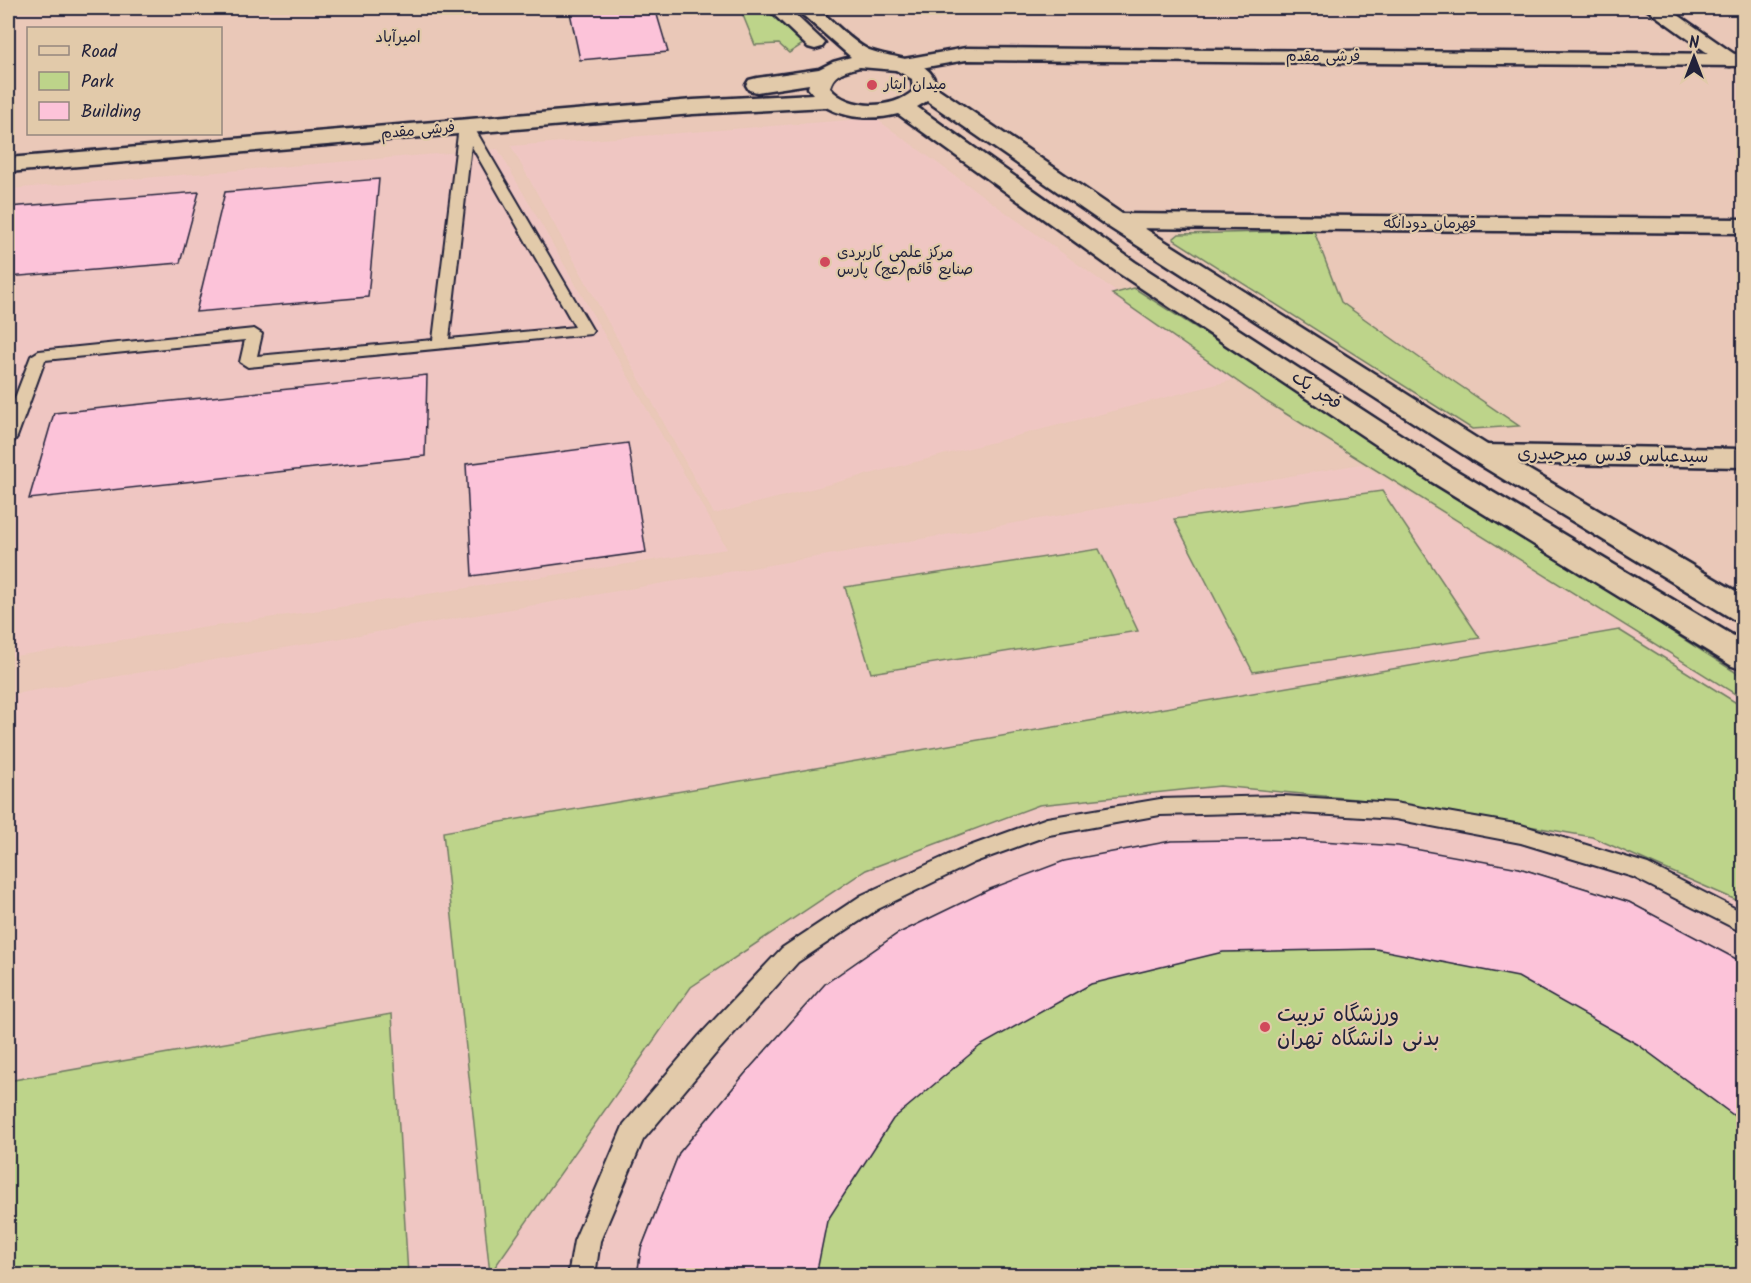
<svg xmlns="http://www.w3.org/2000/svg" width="1751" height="1283" viewBox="0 0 1751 1283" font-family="Kalam,'Playpen Sans Arabic',sans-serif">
<rect width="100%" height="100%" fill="#eac8b8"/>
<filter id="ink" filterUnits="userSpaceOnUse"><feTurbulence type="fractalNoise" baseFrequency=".0167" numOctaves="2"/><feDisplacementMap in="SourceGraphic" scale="12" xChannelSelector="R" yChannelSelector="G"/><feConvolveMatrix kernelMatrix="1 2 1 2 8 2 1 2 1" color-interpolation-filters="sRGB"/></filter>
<g filter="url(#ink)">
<g fill="#efc6c2">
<polygon points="875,118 1237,379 714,514 511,146"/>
<polygon points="498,149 727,549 8,657 8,189"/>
<polygon points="1361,464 1743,700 1743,1275 8,1276 8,695"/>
</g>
<g fill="#bdd48a" stroke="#707b62" stroke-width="1.5">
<polygon points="740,8 766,8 803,44 789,53 779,44 755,45"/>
<polygon points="1314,231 1341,302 1421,359 1519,426 1472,429 1173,239 1179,234"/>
<polygon points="1134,288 1743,677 1743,699 1267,402 1112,294"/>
<polygon points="1382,491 1480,638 1253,672 1174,519"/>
<polygon points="1099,549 1138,631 871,673 845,587"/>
<polygon points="1619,630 1743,707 1743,903 1592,837 1397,803 1220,786 1039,805 866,870 691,987 490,1274 443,832"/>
<polygon points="1519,868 1629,902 1743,964 1743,1275 637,1276 641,1249 679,1153 748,1070 825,984 897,934"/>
<polygon points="392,1014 408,1275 8,1275 8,1081"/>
</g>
<g fill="#fcc3d9" stroke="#22223b" stroke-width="1.5">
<polygon points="569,8 655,8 668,52 580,60"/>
<polygon points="379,179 368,297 196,312 225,192"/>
<polygon points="199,192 180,263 8,277 8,207"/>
<polygon points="427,375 425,456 29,499 54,413"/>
<polygon points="628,443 646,552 472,576 466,464"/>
<polygon points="1290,839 1398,846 1519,868 1629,902 1740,961 1744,964 1744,1123 1637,1044 1518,977 1376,949 1223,952 1091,984 980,1046 893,1119 827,1221 816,1276 637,1276 641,1249 679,1153 748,1070 825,984 897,934 990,889 1064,861 1171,841"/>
</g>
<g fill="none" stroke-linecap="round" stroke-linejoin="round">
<g stroke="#22223b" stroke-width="4">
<g id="lane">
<path d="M466 122 473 126 593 331 591 334 248 367 240 362 245 340 45 360 17 437 14 441 8 442V416L31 356 39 351 254 329 262 334 257 356 433 340 459 126ZM471 145 575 327 449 339Z"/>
<polygon points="1283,796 1395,803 1521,825 1648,864 1744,913 1744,933 1633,877 1521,843 1395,819 1283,812 1160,815 1049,835 975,862 878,909 798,962 717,1052 643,1140 600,1241 595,1276 568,1276 574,1241 624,1124 699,1036 782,948 862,895 959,850 1047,818 1160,799"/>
</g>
</g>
<g stroke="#22223b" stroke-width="5">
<g id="street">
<polygon points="966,48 1744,54 1744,66 966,60 904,71 896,70 893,65 896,60 904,59"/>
<polygon points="1116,214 1744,219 1744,233 1116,228 1107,226 1104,221 1107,216"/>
<polygon points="1482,445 1744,449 1744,467 1482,463 1472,460 1467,454 1472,448"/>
</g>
</g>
<g stroke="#22223b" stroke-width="5">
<g id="secondary">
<polygon points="767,8 788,8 825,43 822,47 815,49 808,47"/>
<path d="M795 8H817C831 19 851 41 867 49 889 59 933 56 936 87L1125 216 1492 448 1744 596V622L1733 619 1472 460 1107 226 927 101 917 107 1135 262 1452 468 1744 642V670L1732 666 1432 482 1117 272 898 114C875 120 847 119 826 107L693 114 8 172V158L693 100 813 94 808 88 809 84 757 92 749 90 746 85 749 80 757 78 819 69 833 62 851 57ZM860 67 896 70 912 79 913 91C892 110 848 110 830 88 833 73 847 70 860 67Z"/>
<polygon points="1645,8 1668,8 1737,56 1741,60 1737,64 1730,66 1723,64"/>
</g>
</g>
<use href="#lane" fill="#e2caaa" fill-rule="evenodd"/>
<use href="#street" fill="#e2caaa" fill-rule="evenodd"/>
<use href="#secondary" fill="#e2caaa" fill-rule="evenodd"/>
</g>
</g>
<g fill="#d1495b" stroke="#e2caaa" stroke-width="2">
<circle cx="872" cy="85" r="6"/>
<circle cx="825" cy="262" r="6"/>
<circle cx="1265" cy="1027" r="6"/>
</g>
<g text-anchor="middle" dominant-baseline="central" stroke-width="4.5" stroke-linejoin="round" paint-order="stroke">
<g font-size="15" fill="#22223b" stroke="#e2caaa">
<text x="1323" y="57">فرشی مقدم</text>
<text transform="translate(418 131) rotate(-5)">فرشی مقدم</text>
<text x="1430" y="224">قهرمان دودانگه</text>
</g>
<g font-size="15" fill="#22223b" stroke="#e2caaa" text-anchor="start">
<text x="884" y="85">میدان ایثار</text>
<text x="837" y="253">مرکز علمی کاربردی<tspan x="837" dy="17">صنایع قائم(عج) پارس</tspan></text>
</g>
<g font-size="16" fill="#22223b" stroke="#e2caaa">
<text x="398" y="37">امیرآباد</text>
</g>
<g font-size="18" fill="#22223b" stroke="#e2caaa">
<text transform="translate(1316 391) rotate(33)">فجر یک</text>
<text transform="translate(1613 456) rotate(1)">سیدعباس قدس میرحیدری</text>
</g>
<g font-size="21" fill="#22223b" stroke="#e2caaa" text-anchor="start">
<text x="1277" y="1015">ورزشگاه تربیت<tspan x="1277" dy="24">بدنی دانشگاه تهران</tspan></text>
</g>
</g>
<rect width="1751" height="1283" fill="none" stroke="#e2caaa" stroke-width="30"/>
<rect x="15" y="15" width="1721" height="1253" fill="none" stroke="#22223b" stroke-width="2" filter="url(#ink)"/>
<rect x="27" y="27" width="195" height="108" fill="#e2caaa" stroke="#95877e" stroke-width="1.5"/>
<rect x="39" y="46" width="30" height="9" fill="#e2caaa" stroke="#95877e" stroke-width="1.5"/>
<text x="81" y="57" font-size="18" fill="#22223b">Road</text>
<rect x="39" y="72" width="30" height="18" fill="#bdd48a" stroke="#95877e" stroke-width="1.5"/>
<text x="81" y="87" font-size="18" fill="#22223b">Park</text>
<rect x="39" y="102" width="30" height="18" fill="#fcc3d9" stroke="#95877e" stroke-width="1.5"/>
<text x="81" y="117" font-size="18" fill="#22223b">Building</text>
<g transform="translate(1694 57)" stroke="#e2caaa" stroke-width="4.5" paint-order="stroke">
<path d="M0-4.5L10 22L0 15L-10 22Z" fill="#22223b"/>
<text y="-9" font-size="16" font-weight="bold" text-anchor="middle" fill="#22223b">N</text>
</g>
</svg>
